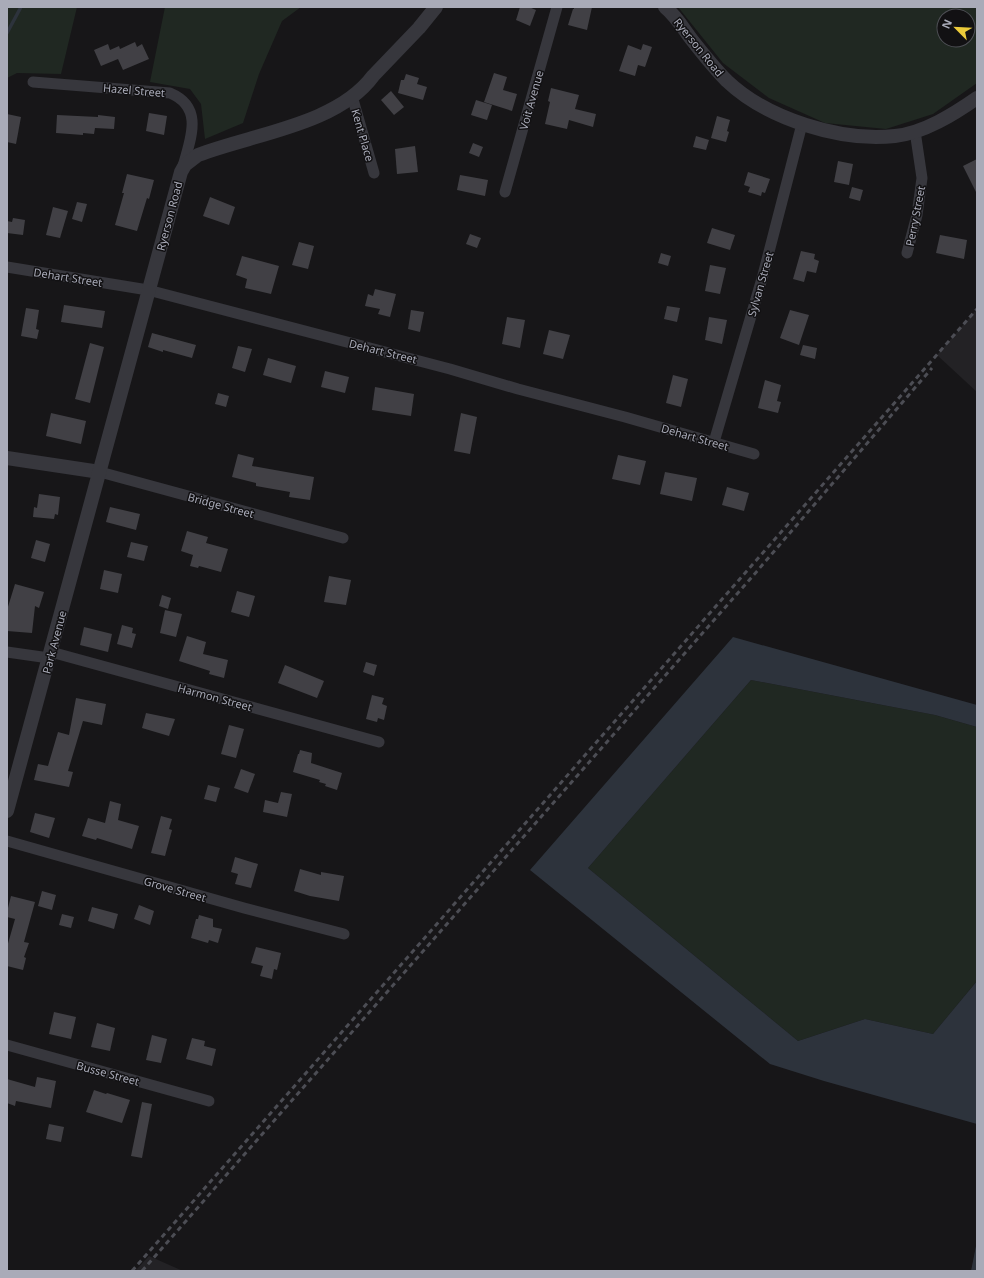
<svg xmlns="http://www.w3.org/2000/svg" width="984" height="1278" viewBox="0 0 984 1278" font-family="'Noto Sans',sans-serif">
<rect width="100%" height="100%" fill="#171618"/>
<g fill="#232225">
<polygon points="977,309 977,392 937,355"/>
<polygon points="149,1256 183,1271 135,1271"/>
</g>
<g fill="#202822" fill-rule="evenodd">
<polygon points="7,7 77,7 61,74 17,73 7,78"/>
<polygon points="165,7 301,7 282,21 259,74 243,123 205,139 201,104 190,89 150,82"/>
<path d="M678 7H977V83L933 114 886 129 825 123 769 98 723 63ZM944 16H968V40H944Z"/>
<polygon points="751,680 935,715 977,727 977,981 933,1034 865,1019 798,1041 588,868"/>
</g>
<g fill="#2d333c">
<polygon points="733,637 977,705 977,727 935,715 751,680 588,868 798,1041 865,1019 933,1034 977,981 977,1124 824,1081 770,1064 530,870"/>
<polygon points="977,1241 977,1271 971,1271"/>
</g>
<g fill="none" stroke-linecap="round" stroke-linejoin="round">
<polyline stroke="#2d333c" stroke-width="3.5" points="7,33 21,7"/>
</g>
<g fill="#414045">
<polygon points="520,7 529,7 536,10 530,26 516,20"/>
<polygon points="574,7 592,7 587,30 568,25 573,9 574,9"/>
<polygon points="135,42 137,47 142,44 149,59 123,70 118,59 101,66 94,50 108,44 110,50 119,46 120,49"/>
<polygon points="643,44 652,47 645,67 638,65 635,76 619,71 628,45 641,50"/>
<polygon points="494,73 507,77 503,90 517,94 512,111 484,102"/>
<polygon points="406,74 419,78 417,84 427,87 423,100 398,93 401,80 404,80"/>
<polygon points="551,88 579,95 575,109 596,114 593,127 569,120 567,129 545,124 550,102 548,101"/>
<polygon points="391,91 404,107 394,115 381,100"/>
<polygon points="476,100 492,105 487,120 471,115"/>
<polygon points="149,113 167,116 164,135 146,131"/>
<polygon points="7,114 21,117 16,144 7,142"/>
<polygon points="57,115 98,117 98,115 115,117 114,129 95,128 94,134 83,133 83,135 56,133"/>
<polygon points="717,116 730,120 727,131 729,132 726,142 711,138"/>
<polygon points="696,136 709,140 706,150 693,147"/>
<polygon points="473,143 483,147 479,157 469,153"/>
<polygon points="415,146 418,172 397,174 395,149"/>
<polygon points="977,159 977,194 963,166"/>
<polygon points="838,161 853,164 849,185 834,182"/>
<polygon points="748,172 770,179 765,193 762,192 761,196 748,192 750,187 744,185"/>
<polygon points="127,174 154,180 149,199 147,198 137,231 115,225 124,193 122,193"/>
<polygon points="460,175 488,180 485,196 457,190"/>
<polygon points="852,187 863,190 860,201 849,198"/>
<polygon points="210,197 235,207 229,225 203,216"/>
<polygon points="77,202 87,204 82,222 72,219"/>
<polygon points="53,207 68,211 60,238 46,235"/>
<polygon points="13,218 25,220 23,235 7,233 7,221 12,222"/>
<polygon points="712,228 735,235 730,250 707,243"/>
<polygon points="470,234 481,238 477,248 466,244"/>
<polygon points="940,235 967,240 964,259 936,253"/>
<polygon points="299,242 314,246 308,269 292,265"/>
<polygon points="801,251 815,254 814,259 819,261 816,273 807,271 804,282 793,279"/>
<polygon points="661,253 671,256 668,266 658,263"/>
<polygon points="242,256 279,266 271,294 245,288 247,279 236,275"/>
<polygon points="710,265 726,268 720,294 705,291"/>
<polygon points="375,289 396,294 390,317 378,314 380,309 365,306 368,294 373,296"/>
<polygon points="64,305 105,311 102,328 61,322"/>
<polygon points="667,306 680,308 677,322 664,319"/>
<polygon points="26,308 39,310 36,329 39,330 37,339 21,336"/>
<polygon points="411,310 424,312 420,332 408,329"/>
<polygon points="790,310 809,315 799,345 780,338"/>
<polygon points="507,317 525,320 520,348 502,344"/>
<polygon points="709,317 727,320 722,344 705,340"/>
<polygon points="549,330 570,335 563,359 543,354"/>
<polygon points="152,333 196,345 192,358 163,350 163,352 148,347"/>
<polygon points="90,343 104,347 90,403 75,399"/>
<polygon points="803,345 817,348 815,359 800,355"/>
<polygon points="238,346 252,349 245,372 232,368"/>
<polygon points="268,358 296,366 291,383 263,375"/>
<polygon points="325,371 349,377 345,393 321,387"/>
<polygon points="673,375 688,379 681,407 666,403"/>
<polygon points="765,380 781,385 777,401 781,402 778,413 758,408"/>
<polygon points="375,387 414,394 411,416 372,410"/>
<polygon points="218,393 229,396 226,407 215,404"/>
<polygon points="51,413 86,421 81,444 46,436"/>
<polygon points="461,413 477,417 470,454 454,451"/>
<polygon points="238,454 254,458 252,466 314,477 310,500 289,497 290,492 256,486 256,483 232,477"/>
<polygon points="618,455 646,461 640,485 612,479"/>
<polygon points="665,472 697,478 692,501 660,494"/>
<polygon points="727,487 749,493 744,511 722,505"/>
<polygon points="39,494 60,497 58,515 55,514 54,519 33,517 34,507 37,508"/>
<polygon points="110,507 140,514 136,530 106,522"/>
<polygon points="187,531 208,537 206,543 228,549 221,572 199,566 198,568 190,566 193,555 181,551"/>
<polygon points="36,540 50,544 45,562 31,558"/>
<polygon points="131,542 148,546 144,561 127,557"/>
<polygon points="104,570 122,574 118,593 100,589"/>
<polygon points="329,576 351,580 346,605 324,602"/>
<polygon points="15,584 44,592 39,608 35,606 32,633 7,631 7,610"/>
<polygon points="237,591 255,596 249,617 231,612"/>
<polygon points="162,595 171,598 168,609 159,606"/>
<polygon points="165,610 182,614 176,637 160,633"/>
<polygon points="122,625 133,628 132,633 136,634 132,648 117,644"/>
<polygon points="84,627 112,634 108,652 80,645"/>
<polygon points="187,636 206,642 203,654 228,660 224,678 209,674 210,671 179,661"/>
<polygon points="366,662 377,665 374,676 363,672"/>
<polygon points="285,665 324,681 317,698 278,683"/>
<polygon points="372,695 384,698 382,704 387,706 384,720 378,718 377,722 366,719"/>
<polygon points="76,698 106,704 102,725 83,721 68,771 73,772 69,787 34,780 38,764 48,766 58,732 69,735"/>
<polygon points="146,713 175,719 169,736 142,728"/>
<polygon points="229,725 244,729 236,758 221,754"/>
<polygon points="300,750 312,753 311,763 342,773 337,790 325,786 326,784 319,782 320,780 293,772 298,754 299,754"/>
<polygon points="241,769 255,774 248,793 234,788"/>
<polygon points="208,785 220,788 216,802 204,799"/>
<polygon points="281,792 292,794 287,817 263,812 265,800 278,803"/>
<polygon points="110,801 121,804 118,820 139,826 132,849 97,838 96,840 82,836 88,818 105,823"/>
<polygon points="35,813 55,818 49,838 30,832"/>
<polygon points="161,816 172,819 169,829 172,830 165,856 151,853"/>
<polygon points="235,857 258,864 251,888 235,884 238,874 231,872"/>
<polygon points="300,869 321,875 321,872 344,876 339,901 310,896 294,891"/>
<polygon points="42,891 56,895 52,910 38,906"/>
<polygon points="11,896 35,902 24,942 29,943 24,957 26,958 23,970 7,966 7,947 15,919 7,917 7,912"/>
<polygon points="139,905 154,911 150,925 134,919"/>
<polygon points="92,907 118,914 114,929 88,921"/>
<polygon points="62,914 74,917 71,928 59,925"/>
<polygon points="199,915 213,919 213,927 222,929 218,943 209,940 208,943 191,938 196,919 198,919"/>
<polygon points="256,947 281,953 277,970 274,969 272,979 260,976 263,966 251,963"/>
<polygon points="54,1012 76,1017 71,1039 49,1034"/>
<polygon points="97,1023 115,1028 110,1051 91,1047"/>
<polygon points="152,1035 167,1039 161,1063 146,1060"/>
<polygon points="192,1038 205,1041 204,1046 216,1049 212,1066 186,1059"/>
<polygon points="37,1077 56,1081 51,1108 16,1101 15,1106 7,1103 7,1079 35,1087"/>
<polygon points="94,1090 106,1094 107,1093 130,1100 122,1123 86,1112"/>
<polygon points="142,1102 152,1104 142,1158 131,1156"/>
<polygon points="49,1124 64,1127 61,1142 46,1139"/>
</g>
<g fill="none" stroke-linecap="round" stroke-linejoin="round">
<g stroke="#37373d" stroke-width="11">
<path d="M33 82 170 93C206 108 189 142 182 170"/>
<polyline points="352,96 374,173"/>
<polyline points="505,192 557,7"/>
<polyline points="907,253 917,215 922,178 915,131"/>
<polyline points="7,267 148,290 450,369 518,389 625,417 754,454"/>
<polyline points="714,442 763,275 802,124"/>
<polyline points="100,472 343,538"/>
<polyline points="7,652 49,658"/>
<polyline points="51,652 379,742"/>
<polyline points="7,841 244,908 344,934"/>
<polyline points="7,1045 209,1101"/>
</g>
<g stroke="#37373d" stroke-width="14">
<path d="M665 7C676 16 683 28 692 40 703 54 714 68 727 81 767 119 841 142 895 136 924 133 954 114 977 98"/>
<polyline points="7,458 100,472"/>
<path d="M7 811 181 172 185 165 198 155C252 134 337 125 373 76L419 28 436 7"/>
</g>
<g stroke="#4c4d54" stroke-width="3" stroke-dasharray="5 4" stroke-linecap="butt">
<polyline points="132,1271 977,309"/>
<polyline points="142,1271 758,570 932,368"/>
</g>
</g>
<g text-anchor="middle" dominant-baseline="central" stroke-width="3" stroke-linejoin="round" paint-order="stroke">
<g font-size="11" fill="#a9abb8" stroke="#121113">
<text transform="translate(699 47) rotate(51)">Ryerson Road</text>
<text transform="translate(134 90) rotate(5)">Hazel Street</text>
<text transform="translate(531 100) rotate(-74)">Voit Avenue</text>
<text transform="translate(363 135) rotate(74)">Kent Place</text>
<text transform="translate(169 216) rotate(-75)">Ryerson Road</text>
<text transform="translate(915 216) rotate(-79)">Perry Street</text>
<text transform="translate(68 277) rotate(9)">Dehart Street</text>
<text transform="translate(760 284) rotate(-74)">Sylvan Street</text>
<text transform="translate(383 351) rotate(14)">Dehart Street</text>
<text transform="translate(695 437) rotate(16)">Dehart Street</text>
<text transform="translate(221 505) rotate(15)">Bridge Street</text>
<text transform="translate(54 642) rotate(-75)">Park Avenue</text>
<text transform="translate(215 697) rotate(15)">Harmon Street</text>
<text transform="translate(175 889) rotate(16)">Grove Street</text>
<text transform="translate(108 1073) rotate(15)">Busse Street</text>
</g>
</g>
<rect width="984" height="1278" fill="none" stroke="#a9abb8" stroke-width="16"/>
<g transform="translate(956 28) rotate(294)"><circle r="19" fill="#121113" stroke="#4e4f55"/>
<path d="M0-3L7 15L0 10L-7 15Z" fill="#eccb3a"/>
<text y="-6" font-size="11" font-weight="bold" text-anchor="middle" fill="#a9abb8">N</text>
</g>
</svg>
